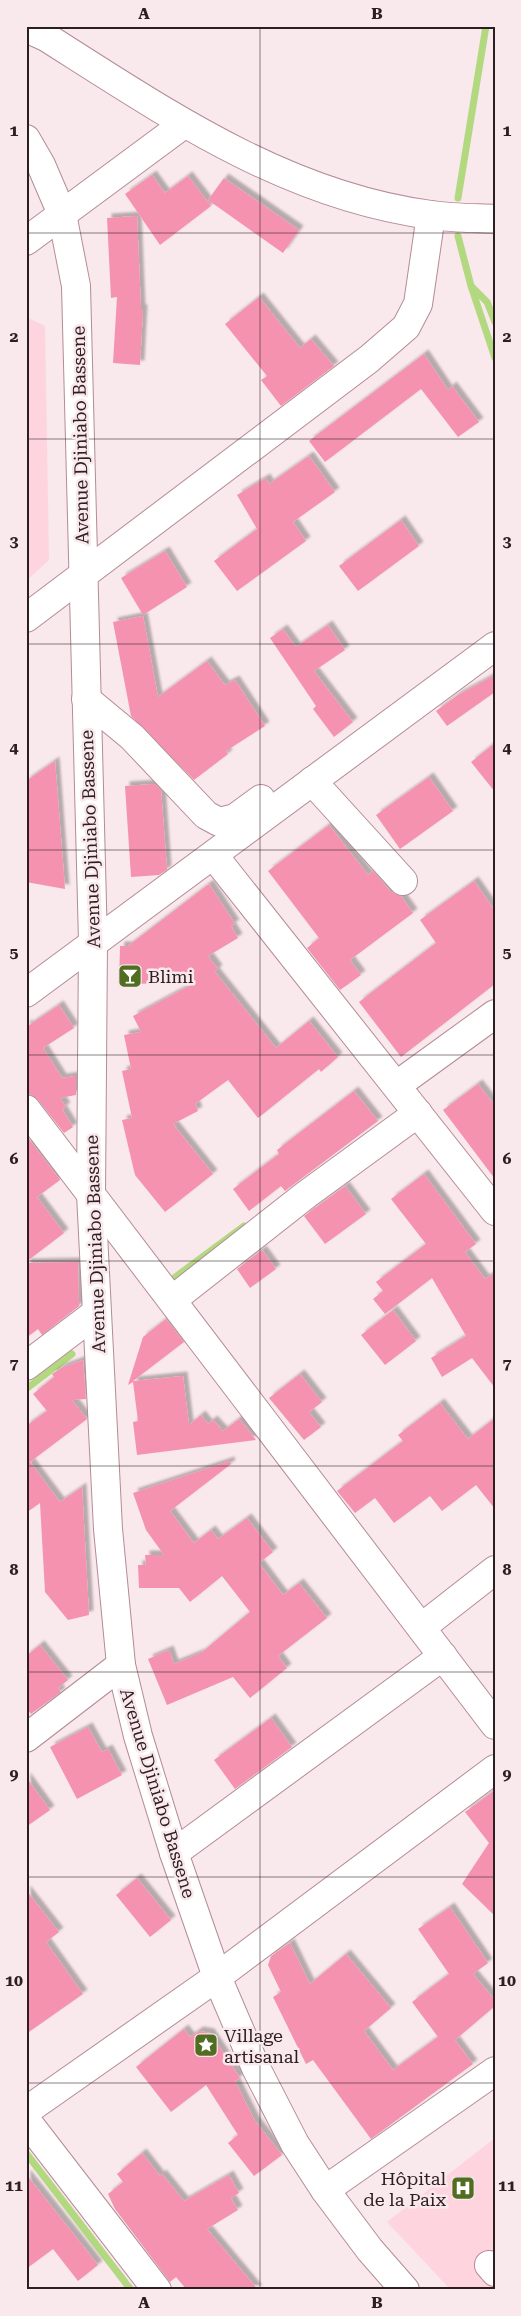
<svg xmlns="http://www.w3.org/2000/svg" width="521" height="2316" viewBox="0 0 521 2316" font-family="'Roboto Serif',serif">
<defs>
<filter id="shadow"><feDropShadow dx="4.5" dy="-4.5" stdDeviation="1" flood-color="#0004"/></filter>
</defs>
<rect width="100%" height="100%" fill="#f9e8ec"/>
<g fill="#fed5df">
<polygon points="26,317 45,326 49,560 26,581"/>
<polygon points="495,2138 495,2290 451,2290 387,2222"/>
</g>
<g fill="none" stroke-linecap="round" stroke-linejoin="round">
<g stroke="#b3d980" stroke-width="7">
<polyline points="458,198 486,26"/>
<polyline points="458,236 471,286 495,358"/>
<polyline points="472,287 487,302 495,322"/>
<polyline points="170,1281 244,1226"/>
<polyline points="26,1389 72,1354"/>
<polyline points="26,2153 131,2290"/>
</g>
</g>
<g fill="#f592af" filter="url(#shadow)">
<polygon points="152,175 165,193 188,176 211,206 160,245 125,194"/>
<polygon points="224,178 299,230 283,253 208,200"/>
<polygon points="137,216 141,309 143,309 140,365 113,363 117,297 111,298 107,218"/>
<polygon points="259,297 300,348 311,339 334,366 281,406 261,380 267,376 225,324"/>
<polygon points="424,354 448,390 452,386 479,422 458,437 421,389 325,462 309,441"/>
<polygon points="309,456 335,492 293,522 306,541 237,591 214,561 257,529 237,495 266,478 269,484"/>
<polygon points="401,520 419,546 358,591 339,566"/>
<polygon points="165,551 187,587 143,615 121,578"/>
<polygon points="143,616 158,697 207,661 225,685 235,680 265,726 226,751 228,754 194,780 131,716 113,622"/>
<polygon points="328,625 345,650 314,671 353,722 334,737 313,709 316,706 270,638 283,629 296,647"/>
<polygon points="495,675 495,692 447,726 436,711 458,695"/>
<polygon points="495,743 495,792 471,762"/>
<polygon points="55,761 65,889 26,882 26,781"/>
<polygon points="429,777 453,811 400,849 376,815"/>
<polygon points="155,784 161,790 167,870 159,875 131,877 125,786"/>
<polygon points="329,825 368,875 373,871 391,892 401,896 413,913 350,960 361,975 340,990 307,948 319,938 268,871"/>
<polygon points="474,881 495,911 495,984 401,1057 359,1002 436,943 420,920"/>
<polygon points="209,884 235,924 231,926 238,938 208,956 218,969 215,972 276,1048 309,1021 338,1057 321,1072 319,1069 258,1118 228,1080 195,1104 198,1111 173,1124 213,1174 165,1212 135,1175 122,1120 132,1118 122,1071 131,1069 124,1035 141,1032 133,1016 195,983 119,984 120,946 128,946"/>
<polygon points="59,1005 74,1028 43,1048 62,1078 76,1076 76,1095 60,1098 66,1107 62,1109 73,1127 64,1133 38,1100 32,1095 26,1094 26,1023 28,1026"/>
<polygon points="478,1084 495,1106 495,1179 443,1110"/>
<polygon points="354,1091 378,1121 285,1191 281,1186 249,1211 233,1189 279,1154 277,1150"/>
<polygon points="26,1135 60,1180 37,1197 64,1233 26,1262"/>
<polygon points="424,1174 476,1244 465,1252 485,1279 495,1273 495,1388 472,1358 442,1377 431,1358 466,1336 432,1278 385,1314 373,1299 383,1291 376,1282 426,1244 391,1199"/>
<polygon points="345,1186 366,1214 325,1244 304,1216"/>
<polygon points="262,1250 276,1269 250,1288 237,1269"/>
<polygon points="78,1262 79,1306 42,1335 38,1329 26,1338 26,1263"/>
<polygon points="393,1310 416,1341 385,1365 361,1335"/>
<polygon points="166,1319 184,1342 133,1381 183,1376 189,1425 201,1415 208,1424 213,1420 223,1431 239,1419 256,1440 137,1455 133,1422 138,1421 133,1382 128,1385 143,1337"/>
<polygon points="83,1360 86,1399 72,1400 87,1419 30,1462 60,1502 82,1487 89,1615 68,1620 45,1592 40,1503 26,1513 26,1426 47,1411 33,1394 54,1377 52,1374 63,1367"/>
<polygon points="300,1374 322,1402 309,1412 321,1427 304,1440 269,1398"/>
<polygon points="440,1403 468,1439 495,1418 495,1509 476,1485 442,1511 430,1496 394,1523 375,1498 355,1513 337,1491 403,1441 398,1435"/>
<polygon points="230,1461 231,1464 170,1511 194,1543 211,1530 218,1539 247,1518 273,1552 259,1563 283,1595 299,1583 327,1618 278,1656 287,1668 250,1698 233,1677 167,1705 148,1659 169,1650 174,1664 201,1653 250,1612 222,1576 190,1602 179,1588 139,1588 138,1565 146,1565 145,1555 164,1555 146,1530 133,1493"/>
<polygon points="40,1645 68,1680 58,1688 61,1692 31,1714 26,1708 26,1656"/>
<polygon points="271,1718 292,1747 235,1789 214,1760"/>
<polygon points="88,1727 102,1752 108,1749 122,1775 77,1799 50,1747"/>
<polygon points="26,1777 50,1810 26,1827"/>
<polygon points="495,1790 495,1916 462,1884 489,1843 465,1812"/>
<polygon points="137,1878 171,1920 150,1937 116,1895"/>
<polygon points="26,1890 59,1932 46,1942 83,1994 26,2034"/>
<polygon points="450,1907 488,1963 473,1974 495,2000 495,2006 455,2040 473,2064 371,2139 313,2060 306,2064 273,1997 281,1992 268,1965 271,1956 290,1943 310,1984 346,1954 391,2008 364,2031 393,2070 438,2037 412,2002 449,1974 418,1929"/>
<polygon points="184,2029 190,2037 199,2031 210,2033 240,2078 235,2081 255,2121 282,2155 254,2176 228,2143 238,2135 206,2085 171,2112 136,2067"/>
<polygon points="142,2153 160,2176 162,2174 184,2201 229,2175 239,2193 231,2198 238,2210 207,2229 258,2290 187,2290 176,2277 170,2282 115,2209 108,2194 123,2182 117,2174"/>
<polygon points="26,2174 98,2265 78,2281 53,2249 26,2269"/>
</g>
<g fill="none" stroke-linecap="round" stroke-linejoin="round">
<g stroke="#b48c96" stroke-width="30">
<g id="minor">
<path d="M26 28 46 37C166 113 286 196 431 215 452 218 474 218 495 219"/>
<polyline points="26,241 184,124"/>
<polyline points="26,618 369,359 406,327 418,304 431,215"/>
<polyline points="86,699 132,737 206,815 219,822 235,818 261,799"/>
<polyline points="312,781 403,881"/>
<polyline points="214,856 495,1211"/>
<polyline points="26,993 495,646"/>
<polyline points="397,1085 495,1014"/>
<polyline points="26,1109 495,1725"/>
<polyline points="172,1300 307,1194 418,1113"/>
<polyline points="26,1366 96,1313"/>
<polyline points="422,1627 495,1570"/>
<polyline points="26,1738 121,1665"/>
<polyline points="174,1853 443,1656"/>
<polyline points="26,2111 217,1977 495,1769"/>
<polyline points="26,2120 157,2290"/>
<polyline points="325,2190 495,2071"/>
<polyline points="489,2265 495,2272"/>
</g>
</g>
<g stroke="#b48c96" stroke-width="30">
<polyline id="major" points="26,139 41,165 62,214 76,286 93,942 91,1194 108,1529 121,1665 138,1736 174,1853 217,1977 256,2068 295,2144 325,2190 370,2250 405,2290"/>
</g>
<use href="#minor" stroke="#fff" stroke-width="28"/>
<use href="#major" stroke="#fff" stroke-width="28"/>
</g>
<path fill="none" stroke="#2d1e22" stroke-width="1" stroke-opacity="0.55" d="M260 26V2290M26 233H495M26 439H495M26 644H495M26 850H495M26 1055H495M26 1261H495M26 1466H495M26 1672H495M26 1877H495M26 2083H495"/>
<defs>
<g id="bar-square" transform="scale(1.25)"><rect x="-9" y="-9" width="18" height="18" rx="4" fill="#506d21" stroke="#f9e8ec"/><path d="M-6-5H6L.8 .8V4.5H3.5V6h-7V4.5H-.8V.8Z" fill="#fff"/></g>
<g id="sight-square" transform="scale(1.25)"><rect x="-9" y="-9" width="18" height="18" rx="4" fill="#506d21" stroke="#f9e8ec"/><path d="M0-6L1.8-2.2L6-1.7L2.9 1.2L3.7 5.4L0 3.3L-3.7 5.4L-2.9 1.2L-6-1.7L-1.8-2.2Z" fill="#fff"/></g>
<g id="hospital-square" transform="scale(1.25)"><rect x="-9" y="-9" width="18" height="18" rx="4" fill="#506d21" stroke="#f9e8ec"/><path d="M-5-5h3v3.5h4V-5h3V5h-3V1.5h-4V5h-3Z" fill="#fff"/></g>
</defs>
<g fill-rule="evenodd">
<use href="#bar-square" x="130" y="976"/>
<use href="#sight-square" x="206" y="2045"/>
<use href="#hospital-square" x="463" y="2188"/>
</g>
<g text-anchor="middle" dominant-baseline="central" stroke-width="5" stroke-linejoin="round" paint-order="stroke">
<g font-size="18" fill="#2d1e22" stroke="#f9e8ec">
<text transform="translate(80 435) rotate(-91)">Avenue Djiniabo Bassene</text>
<text transform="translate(90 839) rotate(-92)">Avenue Djiniabo Bassene</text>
<text transform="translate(95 1244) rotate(-92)">Avenue Djiniabo Bassene</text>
<text transform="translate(158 1793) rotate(73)">Avenue Djiniabo Bassene</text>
</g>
<g font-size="18" fill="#2d1e22" stroke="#f9e8ec" text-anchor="start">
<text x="148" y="976">Blimi</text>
<text x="224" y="2035">Village<tspan x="224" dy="21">artisanal</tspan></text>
<text x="446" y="2178" text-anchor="end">Hôpital<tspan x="446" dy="21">de la Paix</tspan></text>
</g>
</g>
<rect width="521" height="2316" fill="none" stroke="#f9e8ec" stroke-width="55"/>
<rect x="28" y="28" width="466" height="2260" fill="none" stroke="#2d1e22" stroke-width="2"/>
<g font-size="16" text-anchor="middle" font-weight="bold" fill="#2d1e22">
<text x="144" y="19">A</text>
<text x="377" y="19">B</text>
<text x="14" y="136">1</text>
<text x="507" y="136">1</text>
<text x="14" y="342">2</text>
<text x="507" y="342">2</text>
<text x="14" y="547">3</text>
<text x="507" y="547">3</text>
<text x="14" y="753">4</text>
<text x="507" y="753">4</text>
<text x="14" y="958">5</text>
<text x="507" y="958">5</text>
<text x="14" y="1164">6</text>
<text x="507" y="1164">6</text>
<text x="14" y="1369">7</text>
<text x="507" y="1369">7</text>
<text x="14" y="1575">8</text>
<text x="507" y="1575">8</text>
<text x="14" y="1780">9</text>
<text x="507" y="1780">9</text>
<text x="14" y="1986">10</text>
<text x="507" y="1986">10</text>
<text x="14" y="2191">11</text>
<text x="507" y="2191">11</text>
<text x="144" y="2308">A</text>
<text x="377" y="2308">B</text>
</g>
</svg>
